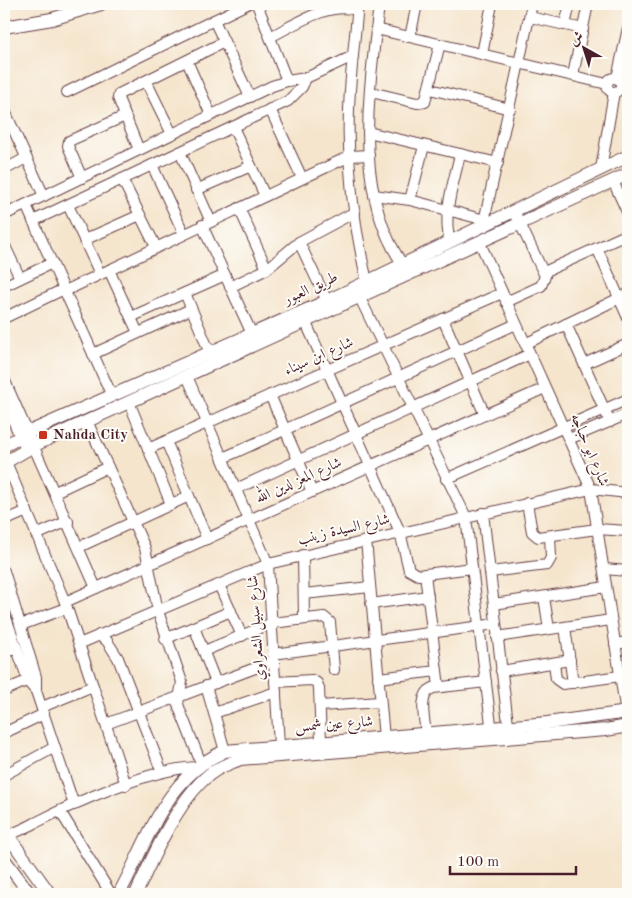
<svg xmlns="http://www.w3.org/2000/svg" width="632" height="898" viewBox="0 0 632 898" font-family="'Old Standard TT',Amiri,serif">
<rect width="100%" height="100%" fill="#fdfcf7"/>
<filter id="ink" filterUnits="userSpaceOnUse"><feTurbulence type="fractalNoise" baseFrequency=".02" numOctaves="2"/><feDisplacementMap in="SourceGraphic" scale="10" xChannelSelector="R" yChannelSelector="G"/><feConvolveMatrix kernelMatrix="1 2 1 2 8 2 1 2 1" color-interpolation-filters="sRGB"/></filter>
<filter id="wash" filterUnits="userSpaceOnUse"><feTurbulence type="fractalNoise" baseFrequency=".0096" numOctaves="4" result="noise"/><feDisplacementMap in="SourceGraphic" scale="20" xChannelSelector="R" yChannelSelector="G"/><feGaussianBlur stdDeviation="1.12" result="paint"/><feColorMatrix in="noise" values="0 0 0 0 0 0 0 0 0 0 0 0 0 0 0 0 0 1.4 0 .05"/><feComposite in="paint" operator="in"/></filter>
<g filter="url(#wash)">
<rect width="100%" height="100%" fill="#f5e5cd"/>
</g>
<g filter="url(#ink)">
<g fill="none" stroke-linecap="round" stroke-linejoin="round">
<g stroke="#643d43" stroke-width="12">
<g id="minor">
<polyline points="257,4 287,81"/>
<path d="M358 4C355 39 350 75 349 110 347 167 354 227 367 281"/>
<path d="M379 4C370 90 351 189 403 265"/>
<polyline points="530,17 583,29"/>
<polyline points="214,20 250,97"/>
<polyline points="565,25 570,4"/>
<polyline points="376,29 607,84"/>
<path d="M270 37C296 24 327 2 357 10"/>
<polyline points="410,37 417,4"/>
<polyline points="482,54 492,4"/>
<polyline points="187,61 211,115"/>
<polyline points="573,75 588,4"/>
<circle cx="614" cy="85" r="7"/>
<polyline points="617,78 628,28"/>
<polyline points="146,81 172,134"/>
<polyline points="430,89 510,109"/>
<polyline points="67,92 247,4"/>
<polyline points="371,92 417,103 425,102 440,44"/>
<polyline points="4,109 44,196"/>
<polyline points="270,109 302,178"/>
<polyline points="233,127 265,196"/>
<polyline points="368,132 498,163"/>
<polyline points="139,150 118,98 119,94 224,42"/>
<polyline points="180,152 211,222"/>
<polyline points="152,165 184,234"/>
<polyline points="601,169 614,92"/>
<polyline points="4,170 26,158"/>
<polyline points="82,178 68,146 69,141 125,116"/>
<polyline points="122,179 156,247"/>
<polyline points="613,181 628,214"/>
<polyline points="196,190 251,166"/>
<polyline points="374,195 410,200 485,220"/>
<polyline points="410,200 424,146"/>
<polyline points="26,205 112,396"/>
<polyline points="68,205 100,274"/>
<polyline points="239,208 267,269"/>
<polyline points="4,215 272,86 287,81 306,78 353,56"/>
<polyline points="33,221 288,101 302,87 306,78"/>
<polyline points="202,225 252,334"/>
<polyline points="483,226 532,4"/>
<polyline points="84,240 140,215"/>
<polyline points="299,242 327,301"/>
<path d="M450 242C442 213 454 183 460 154"/>
<polyline points="480,243 591,489 626,713"/>
<polyline points="4,244 20,278"/>
<polyline points="597,248 628,318"/>
<polyline points="109,270 138,333"/>
<polyline points="544,272 628,234"/>
<polyline points="4,286 52,263"/>
<polyline points="230,287 267,269 299,242 355,212"/>
<polyline points="65,291 350,156 369,155"/>
<polyline points="185,293 210,353"/>
<polyline points="360,298 466,517 492,733"/>
<polyline points="506,302 541,286 545,276 514,211"/>
<polyline points="131,317 225,275"/>
<polyline points="4,318 64,289"/>
<polyline points="443,319 485,415"/>
<polyline points="306,323 400,532 409,570 418,575 472,568"/>
<polyline points="566,324 610,422"/>
<polyline points="525,344 628,294"/>
<polyline points="93,354 191,309"/>
<polyline points="584,364 628,344"/>
<polyline points="187,376 268,564 279,745"/>
<polyline points="4,379 96,588"/>
<polyline points="270,395 312,492"/>
<polyline points="4,400 26,450"/>
<polyline points="129,402 171,504"/>
<polyline points="87,421 145,548 158,611 182,682 178,704 180,710 201,763"/>
<polyline points="569,439 628,414"/>
<polyline points="166,441 207,539"/>
<polyline points="148,449 502,293"/>
<polyline points="223,458 516,324"/>
<polyline points="6,462 65,602 126,785"/>
<polyline points="446,479 628,399"/>
<polyline points="236,489 530,354"/>
<polyline points="55,492 108,467"/>
<polyline points="527,503 532,532 538,537 597,529 628,531"/>
<polyline points="483,513 509,732"/>
<polyline points="4,521 27,511"/>
<polyline points="36,535 68,521"/>
<polyline points="366,540 384,738"/>
<polyline points="79,547 189,496"/>
<polyline points="303,555 304,619"/>
<polyline points="604,569 628,571"/>
<polyline points="4,571 36,677 36,691 74,805"/>
<polyline points="490,572 547,565 551,558 550,536"/>
<polyline points="425,574 439,687"/>
<polyline points="219,585 242,636"/>
<polyline points="304,594 370,587"/>
<polyline points="544,597 549,629"/>
<polyline points="65,602 545,388"/>
<polyline points="371,604 428,596"/>
<polyline points="494,604 606,587"/>
<polyline points="4,612 29,683 36,691"/>
<polyline points="21,625 67,608"/>
<polyline points="194,627 216,683"/>
<polyline points="565,627 573,683"/>
<polyline points="99,635 107,641 118,658 162,772"/>
<polyline points="497,637 611,620"/>
<polyline points="165,639 231,611"/>
<polyline points="79,644 268,564 591,489 628,493"/>
<polyline points="615,644 628,642"/>
<polyline points="204,651 272,623 324,617 330,622 334,670"/>
<polyline points="4,653 16,648"/>
<polyline points="273,654 496,624"/>
<polyline points="554,663 556,679 563,684 620,676"/>
<polyline points="501,671 570,660"/>
<polyline points="378,678 437,671"/>
<polyline points="275,682 312,680 317,683 319,688 321,742"/>
<polyline points="206,686 225,751"/>
<polyline points="4,691 33,678"/>
<polyline points="320,706 380,702"/>
<polyline points="42,707 93,686"/>
<polyline points="214,713 276,692"/>
<polyline points="106,724 274,661"/>
<polyline points="4,733 44,714"/>
<path d="M426 734C425 720 417 695 433 688L486 682"/>
<polyline points="4,775 55,747"/>
<polyline points="60,811 111,894"/>
<path d="M4 839C13 832 25 829 35 823 76 802 150 769 196 767"/>
</g>
</g>
<g stroke="#643d43" stroke-width="14">
<g id="tertiary">
<polyline points="4,27 52,19 101,4"/>
<polyline points="4,446 27,433 327,301 628,156"/>
<polyline points="4,463 35,445 628,174"/>
<polyline points="4,830 50,894"/>
<polyline points="4,859 30,894"/>
<path d="M119 894C148 841 165 777 225 751L547 723 628 712"/>
<path d="M136 894C152 858 182 790 216 770 223 765 232 763 240 759L606 730 628 726"/>
</g>
</g>
<use href="#minor" stroke="#fff" stroke-width="10"/>
<use href="#tertiary" stroke="#fff" stroke-width="12"/>
</g>
</g>
<rect fill="#c8321e" stroke="#fdfcf7" stroke-width="2" x="38" y="430" width="10" height="10" rx="2.5"/>
<g text-anchor="middle" dominant-baseline="central" stroke-width="4" stroke-linejoin="round" paint-order="stroke">
<g font-size="15" fill="#4a1f2b" stroke="#fdfcf7">
<text transform="translate(311 289) rotate(-25)">طريق العبور</text>
<text transform="translate(319 357) rotate(-24)">شارع ابن سيناء</text>
<text transform="translate(589 450) rotate(67)">شارع ابو حباجه</text>
<text transform="translate(299 481) rotate(-24)">شارع المعز لدين الله</text>
<text transform="translate(344 530) rotate(-13)">شارع السيدة زينب</text>
<text transform="translate(257 628) rotate(-94)">شارع سبيل الشعراوي</text>
<text transform="translate(334 725) rotate(-4)">شارع عين شمس</text>
</g>
<g font-size="15" font-weight="bold" fill="#4a1f2b" stroke="#fdfcf7" text-anchor="start">
<text x="53" y="435">Nahda City</text>
</g>
</g>
<rect width="632" height="898" fill="none" stroke="#fdfcf7" stroke-width="20"/>
<g transform="translate(584 48) rotate(321)" stroke="#fdfcf7" stroke-width="4" paint-order="stroke">
<path d="M0-4L9 19L0 12L-9 19Z" fill="#4a1f2b"/>
<text y="-8" font-size="14" font-weight="bold" text-anchor="middle" fill="#4a1f2b">ش</text>
</g>
<path d="M450 866v8h126v-8" fill="none" stroke="#4a1f2b" stroke-width="2.5"/>
<text x="457" y="866" font-size="15" fill="#4a1f2b" stroke="#fdfcf7" stroke-width="4" paint-order="stroke">100 m</text>
</svg>
